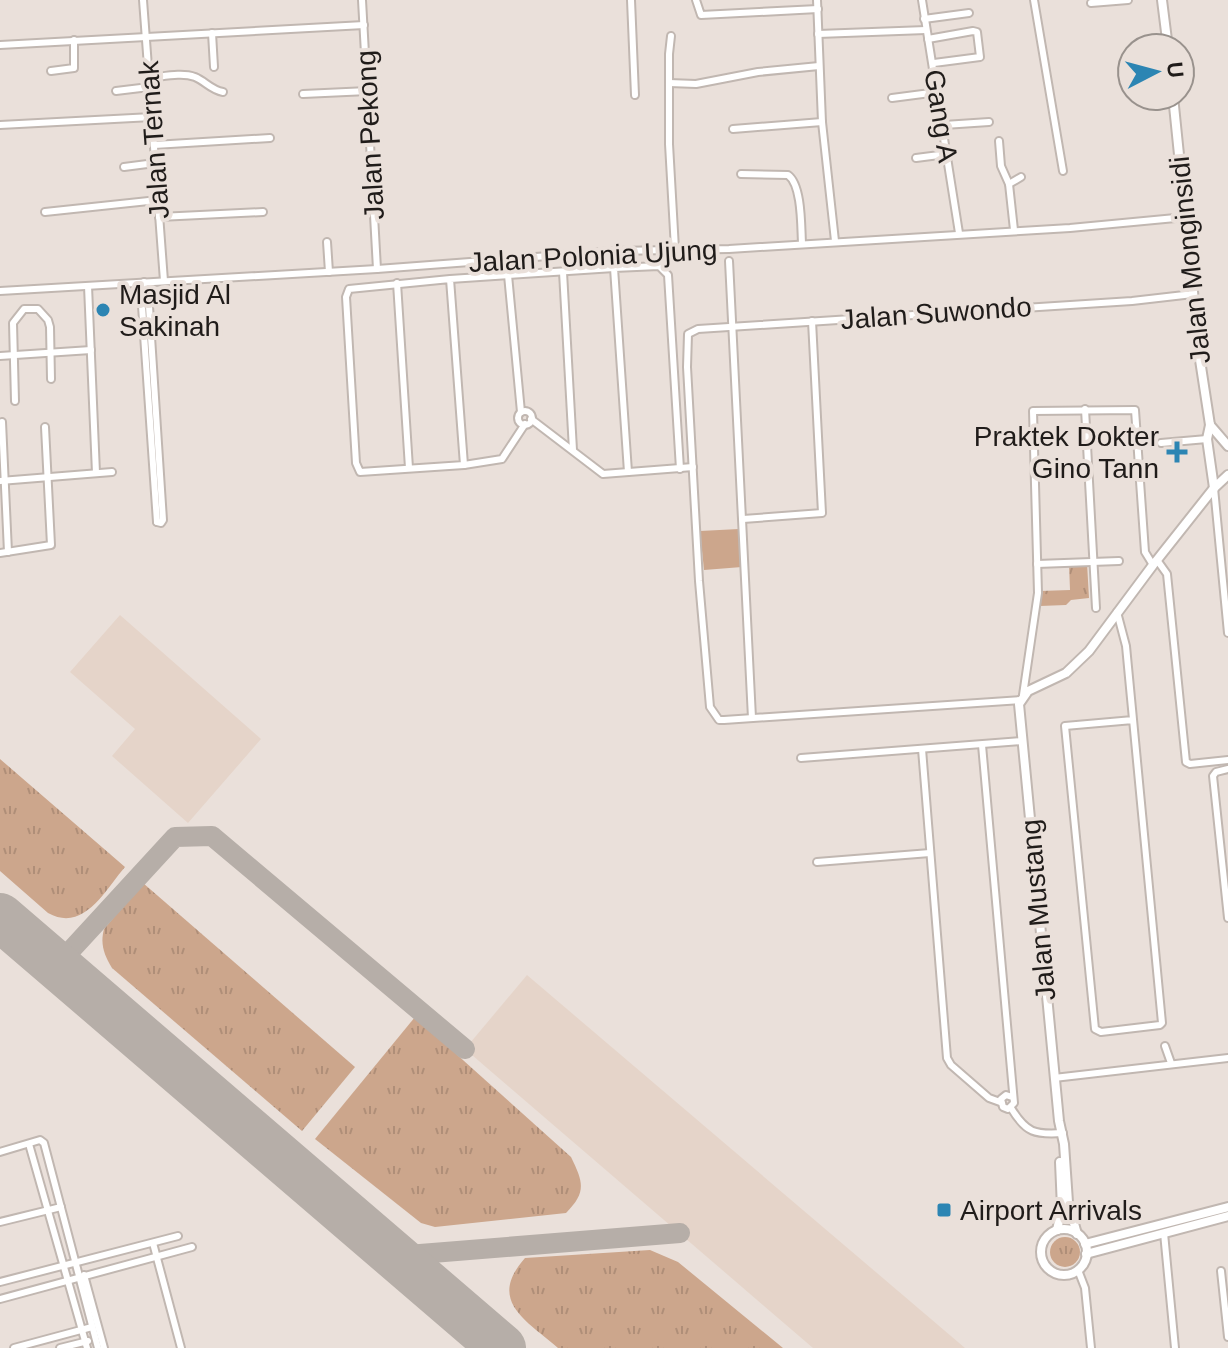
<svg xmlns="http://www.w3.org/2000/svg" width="1228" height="1348" viewBox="0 0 1228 1348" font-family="Arial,sans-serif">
<defs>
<pattern id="grass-tufts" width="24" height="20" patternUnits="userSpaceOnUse" patternTransform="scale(2)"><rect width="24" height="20" fill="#cca68c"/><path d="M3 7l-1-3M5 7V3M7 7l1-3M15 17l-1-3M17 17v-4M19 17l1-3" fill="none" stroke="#af8e78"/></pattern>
</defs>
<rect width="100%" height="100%" fill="#eae0da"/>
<g fill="#e5d4c9">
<polygon points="120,615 261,739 188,823 112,756 135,729 70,672"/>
<polygon points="527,975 965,1348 813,1348 465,1049"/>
</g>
<g fill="url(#grass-tufts)">
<polygon points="1087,563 1089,598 1071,600 1066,605 1040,606 1040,591 1070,590 1069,564"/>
<path d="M0 759 125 867C105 890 84 933 48 913L0 871Z"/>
<path d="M143 883 355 1067 302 1131 112 968C104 955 100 944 104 929Z"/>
<path d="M415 1017 571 1157C583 1182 587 1192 566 1213L435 1227 421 1223 315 1139Z"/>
<circle cx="1065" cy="1252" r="15"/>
<path d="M650 1250 678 1262 783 1348H558C526 1320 487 1301 525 1258Z"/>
</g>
<polygon fill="#cca68c" points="739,529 742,567 704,570 700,531"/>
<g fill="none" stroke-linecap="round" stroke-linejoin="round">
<g stroke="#b6aea8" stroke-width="20">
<polyline points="72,949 175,837 212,836 465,1049"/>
<polyline points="395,1256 680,1233"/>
</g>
<polyline stroke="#b6aea8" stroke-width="48" points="0,917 502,1348"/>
<g stroke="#c1b7b1" stroke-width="10">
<g id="street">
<polyline points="143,0 164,281"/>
<polyline points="362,0 377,269"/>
<polyline points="631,0 635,95"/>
<polyline points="696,0 701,15 818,9"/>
<polyline points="817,0 822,122 835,241"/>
<polyline points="922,0 959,233"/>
<polyline points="1034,0 1063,171"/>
<polyline points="1091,3 1128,0"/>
<polyline points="924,19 969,13"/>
<polyline points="212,33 214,67"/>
<polyline points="818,34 926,30"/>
<polyline points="671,36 669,54 669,144 675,249"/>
<polyline points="928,39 973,31 977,32 980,57 934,63"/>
<polyline points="0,45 364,25"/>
<polyline points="51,71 74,68 74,40"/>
<path d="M149 78C162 77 181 72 195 77 205 81 211 90 223 92"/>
<polyline points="669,83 696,84 758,72 819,66"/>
<polyline points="116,91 149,87"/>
<polyline points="303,94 368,91"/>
<polyline points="892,98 938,92"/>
<polyline points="0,125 152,117"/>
<polyline points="944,125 989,122"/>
<polyline points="733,129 822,122"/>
<polyline points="999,141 1001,166 1009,184 1014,230"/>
<polyline points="154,145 270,138"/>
<polyline points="916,158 947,154"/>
<polyline points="124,167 155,163"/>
<path d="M741 174 788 175C802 185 801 226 802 243"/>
<polyline points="1009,184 1021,177"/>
<polyline points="45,212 158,200"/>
<polyline points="159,217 263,212"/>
<polyline points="327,242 329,272"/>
<polyline points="729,261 752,718"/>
<polyline points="563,272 573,450"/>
<polyline points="508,275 521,412"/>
<polyline points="450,279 464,465 360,472 356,463 346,297 349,289 450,279 614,268"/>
<polyline points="144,282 145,299 149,306 163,520 161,523 157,522"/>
<polyline points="397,283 409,468"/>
<polyline points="88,286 96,473"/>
<polyline points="0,291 377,269 615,251 729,249 1070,228 1186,217"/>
<polyline points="145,299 142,306 157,522"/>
<polyline points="0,356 91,350"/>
<polyline points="15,401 13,323 24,309 38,309 48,320 50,327 51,379"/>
<polyline points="1085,409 1096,608"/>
<circle cx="525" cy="418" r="7"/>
<polyline points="531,419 603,474 693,467"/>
<polyline points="2,422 8,552"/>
<polyline points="1161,443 1207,439"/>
<polyline points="464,465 502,459 525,424"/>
<polyline points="628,472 614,268 659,266 668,275 680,469"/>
<polyline points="0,481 112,472"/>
<polyline points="1214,488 1228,633"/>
<polyline points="743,519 822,513 812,321"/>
<polyline points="0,553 51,545 45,427"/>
<polyline points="1157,560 1167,574 1186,762 1190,764 1228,760"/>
<polyline points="1037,564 1119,561"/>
<polyline points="1117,612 1126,646 1162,1023 1160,1025 1101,1032 1095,1029 1065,726 1133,720"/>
<polyline points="1023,695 1038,593 1033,411 1135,410 1145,552 1153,565"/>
<polyline points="1021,700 724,720 719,720 710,707 699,581 687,367 688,334 698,329 1132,301 1193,294"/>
<polyline points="982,745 1014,1103 1008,1109 1003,1107 1001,1099 1006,1095 1012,1097"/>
<polyline points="922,749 947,1058 951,1065 989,1098 1000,1102"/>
<polyline points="801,758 1022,741"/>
<polyline points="1228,769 1216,772 1213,776 1228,918"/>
<polyline points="817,862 930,853"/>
<polyline points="1165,1046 1171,1063"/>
<polyline points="1054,1078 1228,1058"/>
<path d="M1011 1108C1026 1133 1035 1135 1063 1133"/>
<polyline points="29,1144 87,1348"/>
<polyline points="0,1152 40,1140 44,1143 98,1348"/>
<polyline points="0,1222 61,1207"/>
<polyline points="1164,1233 1175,1348"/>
<polyline points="153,1243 181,1348"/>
<polyline points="1078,1270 1085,1288 1091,1348"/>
<polyline points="1221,1271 1228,1337"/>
<polyline points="84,1275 104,1348"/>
<polyline points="0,1282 178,1236"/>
<polyline points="0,1299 192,1247"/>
<polyline points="14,1348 92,1327"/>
<polyline points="60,1348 88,1341"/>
</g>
</g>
<g stroke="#c1b7b1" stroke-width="12">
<g id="secondary">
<polyline points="1162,0 1168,48"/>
<polyline points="1173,96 1200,360 1210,425 1228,446"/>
<polyline points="1210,425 1207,439 1214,488"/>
<circle cx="1064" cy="1252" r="23"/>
<polyline points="1057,1230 1062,1208 1060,1162"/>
<polyline points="1077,1234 1068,1202 1064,1144 1059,1121 1019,704 1028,691 1066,673 1089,651 1153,565 1214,488 1228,475"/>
<polyline points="1085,1244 1228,1207"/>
<polyline points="1086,1254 1228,1216"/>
</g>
</g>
<use href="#street" stroke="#fff" stroke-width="6"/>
<use href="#secondary" stroke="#fff" stroke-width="8"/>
</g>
<g fill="#2c85b3" stroke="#eae0da" stroke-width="3">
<circle cx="103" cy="310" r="8"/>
<path d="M1173 440h8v8h8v8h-8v8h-8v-8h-8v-8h8z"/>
<rect x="936" y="1202" width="16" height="16" rx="4"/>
</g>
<g text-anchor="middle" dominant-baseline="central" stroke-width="8" stroke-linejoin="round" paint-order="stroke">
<g font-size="28" fill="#201c1a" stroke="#eae0da">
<text transform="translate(941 116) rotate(81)">Gang A</text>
<text transform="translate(370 135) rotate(-93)">Jalan Pekong</text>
<text transform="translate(154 140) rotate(-94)">Jalan Ternak</text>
<text transform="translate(593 256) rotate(-3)">Jalan Polonia Ujung</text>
<text transform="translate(1190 260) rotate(-96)">Jalan Monginsidi</text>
<text transform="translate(936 313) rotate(-4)">Jalan Suwondo</text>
<text transform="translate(1038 910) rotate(-95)">Jalan Mustang</text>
</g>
<g font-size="28" fill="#201c1a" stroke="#eae0da" text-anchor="start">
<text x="119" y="294">Masjid Al<tspan x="119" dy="32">Sakinah</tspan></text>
<text x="1159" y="436" text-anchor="end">Praktek Dokter<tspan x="1159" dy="32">Gino Tann</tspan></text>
<text x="960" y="1210">Airport Arrivals</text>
</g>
</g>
<g transform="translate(1156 72) rotate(84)"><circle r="38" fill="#eae0da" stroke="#99928d" stroke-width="2"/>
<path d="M0-6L14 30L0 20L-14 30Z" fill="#2c85b3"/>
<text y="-12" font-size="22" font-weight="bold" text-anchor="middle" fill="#201c1a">U</text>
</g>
</svg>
